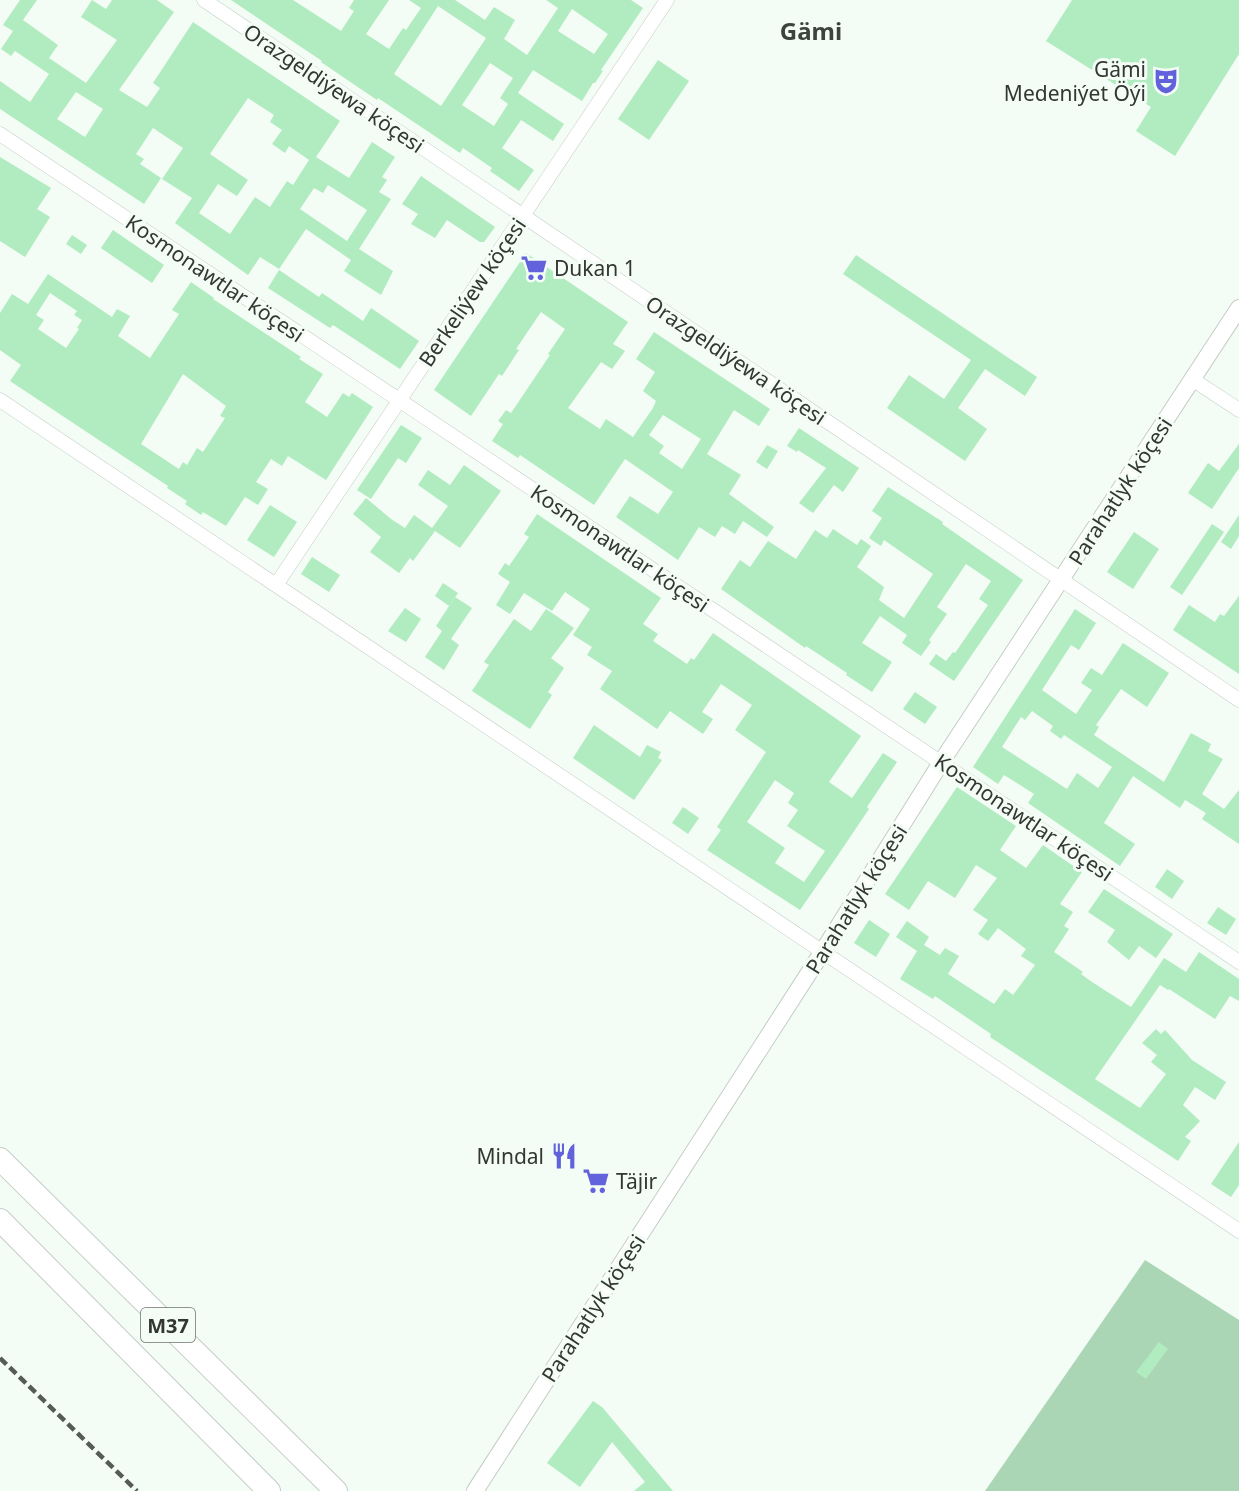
<svg xmlns="http://www.w3.org/2000/svg" width="1239" height="1491" viewBox="0 0 1239 1491" font-family="'Noto Sans',sans-serif">
<rect width="100%" height="100%" fill="#f3fcf5"/>
<polygon fill="#aad6b5" points="1145,1260 1239,1320 1239,1491 985,1491"/>
<g fill="#b1ecc0" fill-rule="evenodd">
<path d="M20 0H37L23 20 58 45 49 58 86 83 117 40 81 17 92 0 106 9 112 0H157L174 12 119 90 147 107 160 88 153 83 193 22 340 121 316 157 349 178 372 142 395 157 382 177 387 180 379 192 391 199 359 249 393 271 381 295 344 271 351 260 306 229 279 269 260 257 248 275 175 223 192 198 162 179 183 148 153 128 136 154 144 159 140 164 161 178 144 204 0 109V81L30 102 49 74 15 51 11 56 1 49 13 31 3 25ZM76 92 103 109 85 137 57 119ZM248 98 274 115 270 122 282 130 272 144 285 153 289 146 309 160 293 185 287 181 270 207 255 197 230 234 199 213 218 184 237 196 248 180 210 154ZM328 185 367 210 347 241 300 209 314 188 323 193Z"/>
<path d="M231 0H293L341 31 354 11 349 8 354 0H389L366 34 389 49 403 28 406 30 421 8 409 0H455L485 20 494 7 515 20 504 39 527 55 558 8 546 0H631L643 8 601 70 603 71 595 83H593L582 101 533 70 518 93 564 124 553 141 521 120 502 148 534 170 519 191 490 171 492 168 463 148 460 153 378 98 377 100 343 77 321 62 322 61ZM438 6 486 38 441 106 394 74ZM572 9 608 34 594 54 558 31ZM490 63 513 78 500 98 508 104 494 126 462 105Z"/>
<polygon points="1072,0 1239,0 1239,54 1175,156 1136,131 1151,107 1046,41"/>
<polygon points="658,60 689,81 649,140 618,119"/>
<polygon points="0,157 51,188 37,209 50,217 25,257 0,241"/>
<polygon points="421,176 495,227 484,242 480,242 447,220 435,238 411,224 418,214 402,204"/>
<polygon points="113,230 164,265 152,283 101,248"/>
<polygon points="72,235 87,245 81,254 66,244"/>
<path d="M526 253 628 322 613 344 625 351 612 369 601 362 568 408 600 429 606 419 633 437 653 408 656 401 643 391 655 372 636 359 654 332 770 409 759 426 734 410 707 454 741 475 729 494 774 527 767 537 743 521 735 534 722 526 715 537 699 527 678 560 616 517 630 496 658 514 673 492 625 459 594 505 520 455 518 458 492 441 503 424 498 421 506 410 511 413 550 355 548 354 565 329 541 312 516 349 519 350 502 376 499 374 471 416 434 390ZM663 415 701 439 682 469 659 453 664 446 649 435Z"/>
<polygon points="856,255 1037,377 1025,396 985,369 958,408 987,429 965,461 887,408 909,375 944,399 971,360 843,274"/>
<polygon points="279,270 319,297 322,293 363,321 371,308 419,341 400,369 333,325 330,328 268,288"/>
<path d="M48 274 112 317 117 309 130 316 118 336 150 358 179 314 172 310 191 282 214 298 213 299 301 357 299 359 323 374 305 402 327 417 343 393 349 397 352 393 373 407 326 480 288 456 282 466 271 459 256 482 268 489 258 505 245 497 226 526 203 512 201 515 185 504 187 501 167 488 168 486 10 381 21 365 0 350V313L12 294 28 304ZM50 293 77 311 74 315 82 320 77 328 79 329 66 348 38 329 44 320 36 315ZM183 374 226 406 220 416 225 418 203 452 197 448 187 465 183 462 179 469 141 444Z"/>
<polygon points="401,425 422,438 406,463 398,458 371,499 357,490"/>
<polygon points="799,428 859,468 843,492 834,485 813,513 799,503 826,468 798,450 797,452 787,446"/>
<polygon points="1239,444 1239,468 1212,509 1188,493 1208,463 1219,471"/>
<polygon points="767,445 778,451 767,469 756,462"/>
<polygon points="464,465 501,491 460,548 435,531 413,561 410,558 399,573 370,552 381,537 353,514 366,498 391,519 405,528 414,515 432,528 448,506 418,485 428,470 450,485"/>
<polygon points="888,487 943,522 942,524 1023,580 954,681 929,664 936,654 946,661 953,652 955,653 988,605 979,599 991,581 966,564 937,607 947,614 929,640 931,642 921,656 902,643 907,635 880,616 862,643 892,662 872,692 846,675 847,673 806,646 805,648 721,589 740,560 750,567 768,541 796,559 815,530 827,538 833,529 857,545 861,539 871,546 857,567 884,587 879,600 904,618 933,574 884,540 881,546 869,538 882,518 872,511"/>
<polygon points="270,505 297,522 274,557 247,540"/>
<path d="M537 514 661 598 643 624 658 634 653 641 687 664 691 658 694 660 713 633 861 736 829 782 852 798 883 753 897 762 867 807 869 809 836 858 800 910 707 850 721 830 717 827 766 752 735 730 752 705 721 684 702 712 713 719 703 734 670 711 657 729 600 689 612 671 587 655 592 647 573 635 590 609 565 592 552 611 524 593 510 614 496 605 510 582 498 574 505 563 509 566 529 537 524 534ZM775 780 794 793 788 803 798 810 787 826 825 851 804 882 775 863 785 848 747 822Z"/>
<polygon points="1239,515 1239,536 1231,549 1221,542"/>
<polygon points="1212,524 1224,532 1182,595 1170,587"/>
<polygon points="1134,532 1159,549 1133,589 1107,572"/>
<polygon points="312,557 340,575 329,592 301,574"/>
<polygon points="443,583 458,593 449,606 435,596"/>
<polygon points="1239,596 1239,674 1173,630 1189,605 1215,622 1220,614 1224,616"/>
<polygon points="455,597 472,608 451,639 459,645 444,670 425,657 442,631 436,626"/>
<polygon points="405,608 421,619 406,642 388,631"/>
<polygon points="546,609 574,628 551,658 564,668 548,692 552,695 530,729 472,691 489,665 484,662 514,619 531,631"/>
<path d="M1075 609 1096 623 1079 650 1071 645 1042 690 1076 714 1092 690 1081 683 1091 668 1102 675 1123 643 1169 673 1147 707 1121 689 1096 725 1099 727 1094 735 1164 782 1191 733 1211 744 1208 751 1223 759 1202 794 1224 809 1239 790V844L1202 819 1206 813 1185 800 1180 808 1133 776 1104 823 1135 844 1120 866 1028 803 1034 794 1004 775 998 784 973 767ZM1032 711 1053 726 1050 731 1061 739 1064 735 1112 767 1098 788 1077 773 1067 789 1002 747 1021 717 1025 720Z"/>
<polygon points="915,692 937,707 925,724 903,709"/>
<polygon points="594,725 640,757 647,745 661,752 658,758 662,760 634,800 573,758"/>
<polygon points="957,787 1016,826 1000,850 1026,868 1043,845 1082,872 1060,904 1073,912 1064,926 1069,929 1054,952 1083,972 1081,974 1092,982 1131,1007 1164,958 1186,972 1199,952 1239,979 1239,1001 1230,996 1215,1019 1169,989 1168,990 1160,985 1095,1079 1140,1108 1166,1074 1151,1062 1157,1055 1142,1043 1156,1029 1161,1034 1165,1030 1192,1060 1226,1082 1215,1100 1195,1087 1183,1105 1200,1121 1185,1137 1191,1141 1178,1161 990,1037 991,1034 935,996 933,999 900,979 917,951 896,937 907,921 929,937 924,945 940,955 945,948 959,956 948,974 994,1004 1005,989 1013,995 1035,965 1021,956 1026,949 998,928 988,941 978,934 988,920 973,910 997,878 976,865 955,898 928,881 909,910 885,894"/>
<polygon points="683,807 699,818 688,834 672,823"/>
<polygon points="1167,869 1184,881 1172,899 1155,887"/>
<polygon points="1104,889 1173,934 1156,958 1139,946 1129,960 1107,942 1115,930 1088,912"/>
<polygon points="1218,907 1236,919 1226,935 1207,923"/>
<polygon points="869,920 890,934 876,957 854,943"/>
<polygon points="1239,1142 1239,1185 1231,1197 1211,1184"/>
<polygon points="1159,1342 1168,1349 1146,1379 1136,1372"/>
<polygon points="593,1401 602,1407 673,1491 634,1491 645,1482 612,1442 580,1487 547,1463"/>
</g>
<g fill="none" stroke-linecap="round" stroke-linejoin="round">
<g stroke="#c5cdc7" stroke-width="15">
<g id="minor">
<polyline points="204,0 1239,700"/>
<path d="M0 134C413 410 828 684 1239 962"/>
<polyline points="1192,379 1239,410"/>
<polyline points="0,400 1239,1231"/>
<polyline points="276,585 667,0"/>
</g>
</g>
<g stroke="#c5cdc7" stroke-width="18">
<polyline id="tertiary" points="475,1491 823,951 942,761 1239,308"/>
</g>
<g stroke="#c5cdc7" stroke-width="24">
<g id="trunk">
<polyline points="0,1159 336,1491"/>
<polyline points="0,1220 269,1491"/>
</g>
</g>
<use href="#minor" stroke="#fff" stroke-width="14"/>
<use href="#tertiary" stroke="#fff" stroke-width="16"/>
<use href="#trunk" stroke="#fff" stroke-width="22"/>
<polyline stroke="#575b57" stroke-width="4.5" stroke-dasharray="9 4.5" stroke-linecap="butt" points="0,1358 137,1491"/>
</g>
<defs>
<g id="theatre-bare" transform="scale(2.07)"><path d="M-5-5.5Q0-4 5-5.5V0Q5 5 0 6Q-5 5-5 0ZM-3.3-2.5H-1v1.5H-3.3ZM1-2.5H3.3v1.5H1ZM-2.8 1Q0 5.5 2.8 1Z" fill="#6263dc" stroke="#f3fcf5" stroke-width="2.5" paint-order="stroke"/></g>
<g id="supermarket-bare" transform="scale(2.07)"><path d="M-6-5.5h2.5l.6 2H6L4.5 2H-2.5L-4.4-4H-6ZM-1.5 3.2a1.3 1.3 0 1 0 .1 0ZM3 3.2a1.3 1.3 0 1 0 .1 0Z" fill="#6263dc" stroke="#f3fcf5" stroke-width="2.5" paint-order="stroke"/></g>
<g id="restaurant-bare" transform="scale(2.07)"><path d="M-5-6h1v4h1v-4h1v4h1v-4h1v5L-1.5 .5V6h-2V.5L-5-1ZM5-6V6H3V1.5H1.5Q1.5-4 5-6Z" fill="#6263dc" stroke="#f3fcf5" stroke-width="2.5" paint-order="stroke"/></g>
</defs>
<g fill-rule="evenodd">
<use href="#theatre-bare" x="1166" y="81"/>
<use href="#supermarket-bare" x="534" y="268"/>
<use href="#restaurant-bare" x="564" y="1156"/>
<use href="#supermarket-bare" x="596" y="1181"/>
</g>
<g text-anchor="middle" dominant-baseline="central" stroke-width="6" stroke-linejoin="round" paint-order="stroke">
<rect fill="#f3fcf5" stroke="#6d716d" stroke-width="1.5" x="141" y="1308" width="54" height="34" rx="4.5"/>
<g font-size="20" font-weight="bold" fill="#333633">
<text x="168" y="1325">M37</text>
</g>
<g font-size="21" fill="#333633" stroke="#f3fcf5" text-anchor="end">
<text x="1146" y="69">Gämi<tspan x="1146" dy="24">Medeniýet Öýi</tspan></text>
<text x="554" y="268" text-anchor="start">Dukan 1</text>
<text x="544" y="1156">Mindal</text>
<text x="616" y="1181" text-anchor="start">Täjir</text>
</g>
<g font-size="21" fill="#333633" stroke="#f3fcf5">
<text transform="translate(334 88) rotate(34)">Orazgeldiýewa köçesi</text>
<text transform="translate(215 278) rotate(34)">Kosmonawtlar köçesi</text>
<text transform="translate(472 292) rotate(-56)">Berkeliýew köçesi</text>
<text transform="translate(736 360) rotate(34)">Orazgeldiýewa köçesi</text>
<text transform="translate(1120 491) rotate(-57)">Parahatlyk köçesi</text>
<text transform="translate(620 548) rotate(34)">Kosmonawtlar köçesi</text>
<text transform="translate(1024 817) rotate(34)">Kosmonawtlar köçesi</text>
<text transform="translate(856 899) rotate(-58)">Parahatlyk köçesi</text>
<text transform="translate(593 1308) rotate(-57)">Parahatlyk köçesi</text>
</g>
<g font-size="24" font-weight="bold" fill="#3d433e" stroke="#f3fcf5">
<text x="811" y="30">Gämi</text>
</g>
</g>
</svg>
